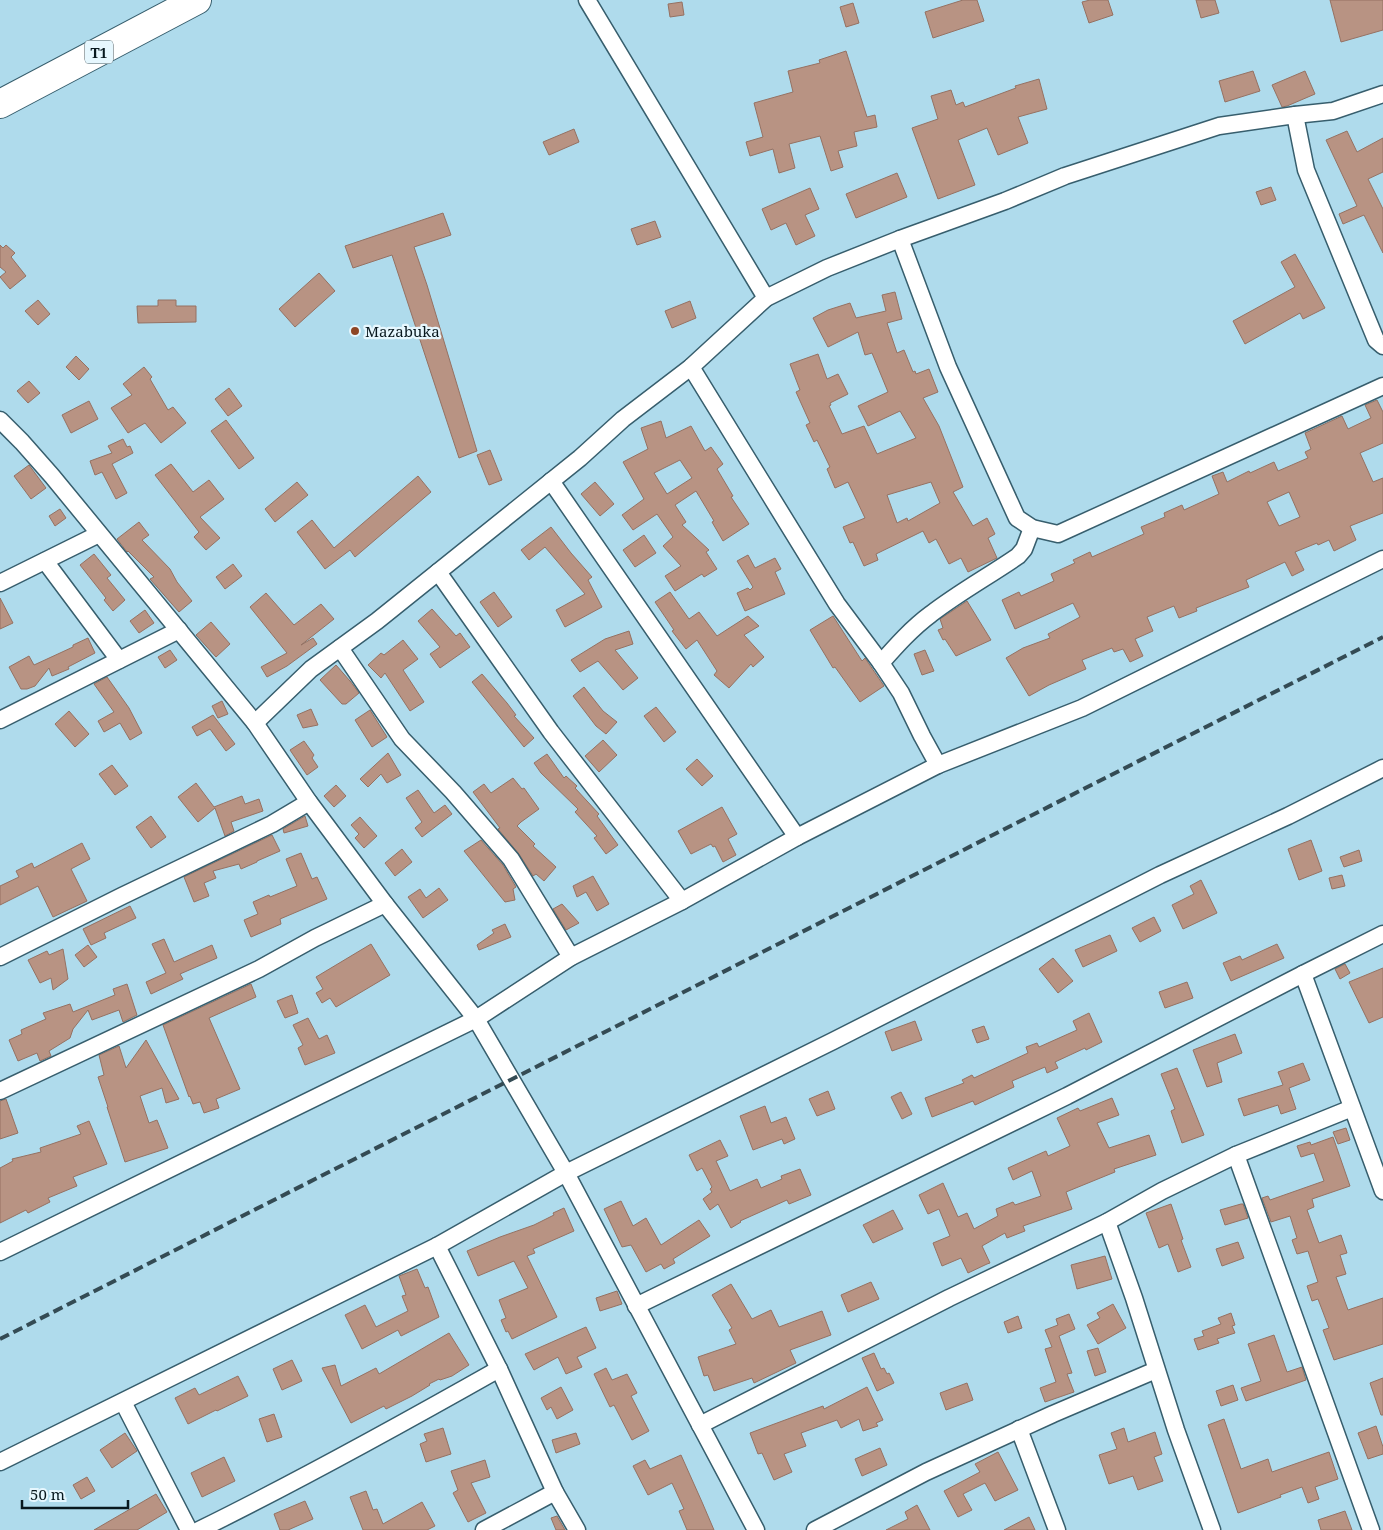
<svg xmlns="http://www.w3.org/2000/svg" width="1383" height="1530" viewBox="0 0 1383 1530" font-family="'Noto Serif',serif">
<rect width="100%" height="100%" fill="#afdbec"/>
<g fill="#b89383" stroke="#957162" fill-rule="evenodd">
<polygon points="963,0 977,0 984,21 933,38 925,12"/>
<polygon points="1090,0 1108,0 1113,15 1089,23 1082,2"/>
<polygon points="1196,0 1215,0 1219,13 1201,18"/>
<polygon points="1330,0 1383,0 1383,30 1341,42"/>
<polygon points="682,2 684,15 670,17 668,4"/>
<polygon points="853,3 859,23 846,27 840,7"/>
<polygon points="846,51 867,117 875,115 877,127 854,132 857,146 838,151 843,167 831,171 820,136 789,144 795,168 779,173 773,149 750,156 746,142 763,137 754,103 793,92 788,71 820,63 819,60"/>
<polygon points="1253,71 1260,91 1225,102 1219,81"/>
<polygon points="1305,71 1315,94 1287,106 1282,107 1272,85"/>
<polygon points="1039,79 1047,109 1018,117 1028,143 998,155 987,128 958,140 975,185 938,199 912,128 938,119 931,96 951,90 956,105 963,102 965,107 1016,88 1015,86"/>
<polygon points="574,129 579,142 549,155 543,142"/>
<polygon points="1347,131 1357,152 1383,138 1383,172 1368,179 1383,209 1383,253 1364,215 1343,224 1339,214 1357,206 1326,140"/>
<polygon points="897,173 907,197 856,218 846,194"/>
<polygon points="1271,187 1276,200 1261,205 1256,192"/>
<polygon points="810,188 819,209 805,215 815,236 796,245 786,223 771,230 762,209"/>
<polygon points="443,213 451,235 414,247 427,285 477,451 459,458 392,255 353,268 345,246"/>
<polygon points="655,221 661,237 637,245 631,229"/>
<polygon points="0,245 3,248 6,245 15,253 11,257 26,276 10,289 0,277 6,272 0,267"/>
<polygon points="1295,254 1325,308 1303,319 1300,313 1245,344 1233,321 1295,287 1281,262"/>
<polygon points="319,273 335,291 295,327 279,309"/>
<path d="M895 292 902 319 887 323 897 353 904 350 913 372 915 371 916 374 929 369 938 392 923 398 939 426 963 487 953 492 973 526 987 518 995 534 988 538 997 558 968 572 961 558 949 564 936 539 929 543 923 531 876 554 878 560 864 566 853 542 850 543 843 527 865 518 848 482 835 488 827 469 830 467 817 440 814 442 806 425 810 423 796 392 800 390 790 364 818 354 827 379 838 374 848 394 830 403 831 405 829 406 842 434 864 426 877 454 916 438 900 411 868 426 858 406 888 392 872 353 865 355 858 332 828 347 813 318 828 310 850 303 856 318 886 311 882 295ZM931 482 940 503 908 521 907 518 897 523 887 495Z"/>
<polygon points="38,300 50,314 38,325 25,311"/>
<polygon points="158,300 176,300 176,306 196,306 196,322 138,323 137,306 158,306"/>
<polygon points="690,301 696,318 672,328 665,311"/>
<polygon points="76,356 89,369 79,380 66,367"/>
<polygon points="144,367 152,377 150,379 168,410 173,407 186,423 161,443 145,423 128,433 111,408 132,395 123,384"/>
<polygon points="29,381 40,393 28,403 17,391"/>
<polygon points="229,388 242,406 228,416 215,399"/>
<path d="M1377 400 1383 412V443L1360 453 1373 482 1383 478V513L1350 526 1356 540 1334 551 1329 540 1318 545 1317 543 1295 552 1304 570 1292 576 1285 562 1246 580 1249 587 1196 608 1197 611 1179 618 1174 606 1147 617 1153 631 1135 639 1143 656 1130 662 1123 649 1114 652 1112 648 1082 660 1086 669 1049 685 1029 696 1006 658 1023 648 1050 638 1048 634 1080 617 1073 603 1015 629 1002 600 1019 592 1021 596 1054 581 1051 574 1075 563 1073 560 1090 552 1092 557 1144 534 1141 527 1165 517 1164 513 1182 505 1184 510 1219 494 1212 476 1223 472 1227 482 1249 471 1250 473 1274 462 1278 471 1308 458 1305 452 1311 449 1305 433 1342 416 1348 429 1371 418 1365 405ZM1289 492 1300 517 1279 526 1267 502Z"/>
<polygon points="89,401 98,419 71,433 62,415"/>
<polygon points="226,420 254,458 239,469 211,431"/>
<path d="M661 421 666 438 691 426 705 451 711 447 723 464 717 469 733 496 731 497 749 524 723 541 712 522 714 521 696 491 675 505 686 522 682 525 709 550 706 552 717 569 704 577 702 574 675 591 665 576 681 566 663 546 673 537 657 514 633 530 622 515 644 499 623 462 648 449 641 428ZM680 460 692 478 667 494 654 473Z"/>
<polygon points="123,439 127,447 130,446 133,453 112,464 127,493 116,499 102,472 95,475 90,461 112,453 108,446"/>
<polygon points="490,450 502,480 489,485 477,455"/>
<polygon points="171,464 193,492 209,480 224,499 200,517 220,538 206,550 194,537 199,532 155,475"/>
<polygon points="29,465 46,488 31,499 14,476"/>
<polygon points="418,476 431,492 355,557 350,550 325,569 297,532 312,520 334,548"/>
<polygon points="297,482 308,495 275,522 265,509"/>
<polygon points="595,482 614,504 600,516 581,494"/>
<polygon points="60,509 66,518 55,526 49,516"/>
<polygon points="139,522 149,535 142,540 170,569 177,582 192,601 179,612 150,579 154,577 128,551 127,552 117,539"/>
<polygon points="551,527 571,553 592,577 588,580 602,607 565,627 556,610 585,594 545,547 529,560 521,550"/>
<polygon points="644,535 656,553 635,567 623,550"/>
<polygon points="94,554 111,575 107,578 125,600 113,611 104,600 106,598 80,565"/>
<polygon points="748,555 755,568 775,558 781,569 775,572 785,594 745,611 737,593 748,588 750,590 753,587 737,561"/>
<polygon points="233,564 242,576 225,589 216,577"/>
<polygon points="494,592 512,617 498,627 480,602"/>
<polygon points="670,592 689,619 699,612 717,636 748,616 759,626 744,635 764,657 753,667 751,664 729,688 714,675 717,671 697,640 686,649 672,631 674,630 655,602"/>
<polygon points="266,593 294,625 321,604 334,619 301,645 313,638 317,644 287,666 267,677 261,667 287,653 250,607"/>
<polygon points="0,598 13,623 0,629"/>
<polygon points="967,601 991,640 956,656 945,639 943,640 938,630 943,628 940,619"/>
<polygon points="432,609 456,636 460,633 470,647 440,668 430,654 440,647 418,621"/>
<polygon points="145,610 154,623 139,633 130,621"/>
<polygon points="833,616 862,661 865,658 884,686 860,702 835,667 833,668 810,630"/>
<polygon points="211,622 230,644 216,657 196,635"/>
<polygon points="629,631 633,644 615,650 638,678 623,690 598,661 580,672 571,660 605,639"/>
<polygon points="88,638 95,653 68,667 69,669 52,676 49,668 35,686 27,689 21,689 9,667 29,656 34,665 73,647 73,645"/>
<polygon points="403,640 418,659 403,670 424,702 410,711 385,673 381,678 368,665 381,653 384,655"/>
<polygon points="170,650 177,660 165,668 158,657"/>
<polygon points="925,650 934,671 922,675 914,654"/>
<polygon points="336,665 350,681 359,693 346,704 342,704 320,680"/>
<polygon points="482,674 507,703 516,715 514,716 534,738 524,747 472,682"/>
<polygon points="107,677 129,708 142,733 130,740 120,723 104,732 98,721 114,712 94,684"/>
<polygon points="584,687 603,711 617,722 606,734 596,726 573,696"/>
<polygon points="222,701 228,714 218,718 212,706"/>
<polygon points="656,707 676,732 664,742 644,716"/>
<polygon points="311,709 318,725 303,728 297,715"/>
<polygon points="370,710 387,737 372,747 355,720"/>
<polygon points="69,711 89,734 75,747 55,724"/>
<polygon points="213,715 235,744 226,751 210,729 197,736 192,727"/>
<polygon points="603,740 617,755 599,772 585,756"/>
<polygon points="304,741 314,755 312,758 318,767 307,775 290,750"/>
<polygon points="388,753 401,775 387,783 381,774 368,787 360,779"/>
<polygon points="547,754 564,778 566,776 577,786 575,788 599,814 597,816 618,845 606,854 594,838 597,836 575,812 578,809 541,773 534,763"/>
<polygon points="697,759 713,776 702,786 686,769"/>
<polygon points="112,765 128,786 115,795 99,774"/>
<polygon points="513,778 522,789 524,788 539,809 521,822 517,826 535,844 533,846 556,867 544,881 536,874 533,876 519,854 498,829 500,828 473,792 484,784 491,793"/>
<polygon points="196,783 214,807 242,796 245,804 259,799 263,811 231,822 234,831 225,836 215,808 198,822 178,797"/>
<polygon points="336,785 346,796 334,807 324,796"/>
<polygon points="418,790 434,813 445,805 452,814 422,837 415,828 422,822 406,798"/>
<polygon points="722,807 737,834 728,839 736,855 723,862 715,846 713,847 711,844 691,854 678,831"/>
<polygon points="151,816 166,837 151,848 136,827"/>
<polygon points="305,816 308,826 284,833 283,829"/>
<polygon points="360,817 377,836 364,848 355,838 359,834 351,825"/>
<polygon points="272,835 280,851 257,861 257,862 241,869 239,864 213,871 216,878 204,883 209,896 194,902 184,877"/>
<polygon points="481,840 503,865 516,887 513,889 515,900 505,902 464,851"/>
<polygon points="1311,840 1322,871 1299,880 1288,849"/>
<polygon points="82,843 90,859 71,869 87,901 53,917 38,886 0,905 0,886 19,877 16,871 32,863 34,868"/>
<polygon points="402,849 412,862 395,876 385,863"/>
<polygon points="1359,850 1362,861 1344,867 1340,857"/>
<polygon points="301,853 312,879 317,877 327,899 280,919 281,924 251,937 244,920 258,914 253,902 269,895 270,897 297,886 286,859"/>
<polygon points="1342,875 1345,886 1332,889 1329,878"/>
<polygon points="593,876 609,904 597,911 586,892 577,897 573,886"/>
<polygon points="1201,880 1217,913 1183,929 1172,905 1194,894 1190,886"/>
<polygon points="439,888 448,900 423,918 408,897 420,889 426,898"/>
<polygon points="562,904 579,923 566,930 553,909"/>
<polygon points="130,906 136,918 104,933 106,938 91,945 83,929"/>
<polygon points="1154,917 1161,931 1140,942 1132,928"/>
<polygon points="505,924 511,937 479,950 477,945 494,933 492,930"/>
<polygon points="1110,935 1117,951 1083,967 1075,950"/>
<polygon points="164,939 174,962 212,945 217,958 180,974 183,979 151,994 146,982 166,973 152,944"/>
<polygon points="371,944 390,975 336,1007 330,998 322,1003 316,993 323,989 316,977"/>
<polygon points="1277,944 1284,958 1231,981 1223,963 1240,956 1242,960"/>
<polygon points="88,945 97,957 84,967 75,955"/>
<polygon points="63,949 68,979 53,990 51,978 40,983 28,960 47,951 49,955"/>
<polygon points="1053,958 1073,981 1058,993 1039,969"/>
<polygon points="1345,964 1350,973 1340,979 1335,969"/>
<polygon points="1383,968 1383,1017 1369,1023 1349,982"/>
<polygon points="1187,982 1193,998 1165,1008 1159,992"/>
<polygon points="127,984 137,1015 123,1022 119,1010 92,1020 88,1010 73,1029 70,1038 49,1051 51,1056 40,1061 37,1053 18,1061 9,1040 22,1034 21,1030 46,1019 43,1013 70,1004 73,1012 115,995 113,989"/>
<polygon points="251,984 256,997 209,1018 240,1089 216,1099 219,1108 204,1113 200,1102 193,1104 190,1096 189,1097 163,1025"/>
<polygon points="292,995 298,1013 285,1018 277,1001"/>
<polygon points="1089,1013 1102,1042 1086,1050 1085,1048 1055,1062 1058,1068 1047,1073 1045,1067 1012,1081 1014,1087 975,1105 973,1101 932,1117 925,1098 964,1083 962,1080 972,1075 974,1078 1028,1053 1026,1047 1037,1043 1039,1047 1077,1030 1073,1021"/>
<polygon points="308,1018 319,1039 327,1035 335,1053 305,1065 298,1048 303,1045 293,1025"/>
<polygon points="915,1021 922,1040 892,1051 885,1032"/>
<polygon points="984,1026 989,1039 977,1043 972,1030"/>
<polygon points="1235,1034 1242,1053 1217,1063 1222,1082 1207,1087 1193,1050"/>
<polygon points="146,1040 179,1099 166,1103 162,1088 140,1096 149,1123 157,1120 168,1148 125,1162 107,1107 108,1107 98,1077 104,1075 99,1055 119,1046 126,1068"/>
<polygon points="1303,1063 1310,1080 1289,1088 1296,1109 1281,1114 1278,1105 1244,1116 1238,1099 1283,1085 1278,1072"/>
<polygon points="1177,1068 1204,1135 1182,1143 1171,1111 1175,1109 1161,1074"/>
<polygon points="828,1091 835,1109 817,1116 809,1099"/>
<polygon points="901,1092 912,1114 902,1119 891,1097"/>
<polygon points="1112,1098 1119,1115 1097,1123 1109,1148 1149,1135 1156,1155 1114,1169 1115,1172 1066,1192 1072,1209 1023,1226 1025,1231 1007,1238 1005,1233 982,1246 990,1263 987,1264 968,1273 961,1258 942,1266 933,1243 950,1236 939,1209 928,1214 919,1195 943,1183 958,1217 967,1213 974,1229 998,1216 996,1209 1013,1202 1015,1205 1041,1196 1032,1171 1013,1180 1008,1168 1046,1151 1048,1156 1070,1146 1057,1118 1078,1108 1080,1111"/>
<polygon points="6,1099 18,1133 0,1139 0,1101"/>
<polygon points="765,1106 771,1123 786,1117 795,1139 784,1144 782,1139 753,1150 740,1116"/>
<polygon points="89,1121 107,1164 73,1177 77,1186 48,1198 50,1202 28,1213 26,1210 0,1223 0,1168 13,1161 12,1159 41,1152 40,1148 81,1134 77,1126"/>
<polygon points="1346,1128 1350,1140 1338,1144 1333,1132"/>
<polygon points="1333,1137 1350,1186 1312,1199 1314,1207 1307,1210 1319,1243 1341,1235 1347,1253 1340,1255 1346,1274 1336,1277 1348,1310 1383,1298 1383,1344 1334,1360 1323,1330 1329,1328 1318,1299 1312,1301 1307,1286 1318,1282 1308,1251 1297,1254 1292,1240 1297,1238 1290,1216 1271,1222 1262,1198 1268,1196 1270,1200 1324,1181 1314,1153 1301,1157 1297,1146 1310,1142 1311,1145"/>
<polygon points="720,1140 728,1156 716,1161 730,1191 757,1179 761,1188 782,1179 781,1176 800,1169 811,1195 789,1204 787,1200 740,1221 741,1222 731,1228 718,1204 710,1210 703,1199 712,1192 710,1189 712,1187 702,1168 697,1171 689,1155"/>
<polygon points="621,1201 633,1226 646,1218 661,1245 699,1220 710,1236 673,1259 675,1263 664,1269 661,1264 646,1272 631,1245 622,1247 604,1209"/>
<polygon points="1171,1204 1183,1239 1181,1240 1191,1267 1178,1272 1168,1244 1159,1248 1146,1213"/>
<polygon points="1241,1204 1243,1204 1248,1218 1225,1225 1220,1210"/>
<polygon points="564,1208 574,1231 533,1249 535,1253 527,1256 557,1317 512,1339 508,1331 506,1332 501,1320 506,1318 499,1300 528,1288 514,1261 478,1276 467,1251 500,1237 534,1225 554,1215 553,1213"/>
<polygon points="893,1210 903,1229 873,1243 863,1225"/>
<polygon points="1238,1242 1244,1258 1222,1266 1216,1249"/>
<polygon points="1105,1256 1112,1279 1077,1289 1071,1265"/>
<polygon points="417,1269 425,1288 428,1287 439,1317 401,1336 398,1330 362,1349 345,1315 365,1305 376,1327 408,1311 402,1296 406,1295 399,1276"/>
<polygon points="871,1282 879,1299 848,1312 841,1295"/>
<polygon points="731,1284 752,1319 771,1310 779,1327 822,1311 831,1335 790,1350 796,1363 754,1383 752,1378 714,1391 708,1375 704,1376 698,1357 736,1344 729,1330 732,1328 712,1295"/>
<polygon points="617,1291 622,1304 600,1311 596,1298"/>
<polygon points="1113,1304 1126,1328 1098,1344 1087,1325 1100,1318 1097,1313"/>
<polygon points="1231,1313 1235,1325 1232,1326 1235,1333 1217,1339 1219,1343 1198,1350 1194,1339 1204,1336 1202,1331 1221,1324 1218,1318"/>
<polygon points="1069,1314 1075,1329 1059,1336 1072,1373 1067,1374 1074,1392 1045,1402 1040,1388 1056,1382 1045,1349 1052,1347 1045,1330 1058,1325 1056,1319"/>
<polygon points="1018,1316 1022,1328 1008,1333 1004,1322"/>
<polygon points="586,1327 596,1348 577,1357 582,1367 566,1374 558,1357 534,1370 525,1354"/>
<polygon points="449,1333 469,1365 452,1376 440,1380 439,1379 429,1384 430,1385 412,1396 386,1409 384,1406 351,1423 322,1368 335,1365 341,1386 376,1368 379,1374"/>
<polygon points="1274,1335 1287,1372 1302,1367 1306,1380 1246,1401 1241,1388 1261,1381 1248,1344"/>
<polygon points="1098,1348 1106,1372 1095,1376 1087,1351"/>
<polygon points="874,1353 881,1369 884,1368 887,1374 889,1373 894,1383 877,1391 862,1358"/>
<polygon points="292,1360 302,1381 282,1390 273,1369"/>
<polygon points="606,1368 612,1380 627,1374 637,1393 631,1396 649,1431 632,1440 614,1405 610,1407 594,1374"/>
<polygon points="238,1376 248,1396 217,1411 216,1410 188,1424 175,1398 195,1388 199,1395"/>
<polygon points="1383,1378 1383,1415 1381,1415 1370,1383"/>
<polygon points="967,1383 973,1400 946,1410 940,1393"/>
<polygon points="1233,1385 1238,1400 1221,1406 1216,1391"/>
<polygon points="561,1387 573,1410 557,1419 551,1407 547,1410 541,1398"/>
<polygon points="867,1387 883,1420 876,1423 878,1426 863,1431 859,1419 841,1428 837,1420 801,1433 806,1446 784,1454 792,1472 774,1480 762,1453 758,1454 750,1433 823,1406 824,1409"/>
<polygon points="274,1414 282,1437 267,1442 259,1419"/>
<polygon points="1224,1419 1241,1469 1268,1459 1272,1472 1329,1452 1338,1479 1315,1487 1319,1499 1308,1503 1302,1487 1280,1495 1281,1497 1238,1513 1208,1425"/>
<polygon points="1376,1426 1383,1447 1383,1454 1368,1459 1358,1433"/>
<polygon points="443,1428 451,1454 426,1462 420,1444 427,1441 424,1434"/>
<polygon points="1124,1428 1128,1442 1155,1432 1162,1454 1154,1457 1163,1481 1138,1490 1133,1476 1109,1484 1099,1455 1117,1449 1111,1433"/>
<polygon points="125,1433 137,1451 112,1468 100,1450"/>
<polygon points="576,1433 580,1444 556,1453 552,1440"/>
<polygon points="880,1448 887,1465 862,1476 855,1459"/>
<polygon points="998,1452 1018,1490 995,1501 985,1483 963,1494 972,1510 958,1517 944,1491 980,1472 975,1464"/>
<polygon points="681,1455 702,1502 714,1530 687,1530 679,1511 684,1509 672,1483 648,1495 633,1466 645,1460 650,1469"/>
<polygon points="224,1457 235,1481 202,1497 191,1473"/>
<polygon points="485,1460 490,1477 471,1483 486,1513 468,1522 453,1493 458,1490 451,1471"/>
<polygon points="87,1477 95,1491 81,1499 73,1485"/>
<polygon points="366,1491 373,1510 377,1509 383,1524 422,1502 435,1526 427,1530 363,1530 350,1497"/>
<polygon points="156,1494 167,1512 137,1530 94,1530"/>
<polygon points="305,1501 313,1519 288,1530 280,1530 274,1514"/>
<polygon points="917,1505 930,1530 886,1530 908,1519 905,1512"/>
<polygon points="1345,1511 1352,1530 1321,1530 1318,1520"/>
<polygon points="557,1516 565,1530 556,1530 551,1518"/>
<polygon points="1029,1517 1035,1530 1004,1530"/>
</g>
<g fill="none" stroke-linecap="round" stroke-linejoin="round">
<g stroke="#375e6d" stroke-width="19">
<g id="minor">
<polyline points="587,0 766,298"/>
<polyline points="1295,115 1306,170 1376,340 1383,346"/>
<polyline points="900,239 948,367 1017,518 1032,528 1058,534 1383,386"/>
<polyline points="691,367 837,604 881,663"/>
<polyline points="0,420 22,442 52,476 255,723 309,802 385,904 476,1019 566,1173 756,1530"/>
<polyline points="551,481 797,837"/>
<polyline points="45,561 119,660"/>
<polyline points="438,572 551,732 682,901"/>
<polyline points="0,583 99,534"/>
<polyline points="340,648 402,739 453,792 511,859 571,957"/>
<polyline points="0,720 179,630"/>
<polyline points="255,723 311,669 377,621 580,458 623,419 691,367 766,298 827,268 900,239 1005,201 1065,176 1219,126 1295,115 1333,111 1383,94"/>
<path d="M938 765 922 736 901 693 881 663C896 646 912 628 931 614 958 593 989 576 1018 556L1024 549 1032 528"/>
<polyline points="0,957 122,896 272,824 309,802"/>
<polyline points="1303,974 1383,1191"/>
<polyline points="0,1091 259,969 315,938 385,904"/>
<polyline points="1236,1155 1371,1530"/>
<polyline points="1107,1222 1134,1298 1176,1430 1212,1530"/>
<polyline points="437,1246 499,1369 555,1492 577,1530"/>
<polyline points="0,1252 476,1019 571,957 682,901 797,837 938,765 1082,708 1383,559"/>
<polyline points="636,1306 1067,1096 1303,974 1383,934"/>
<polyline points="123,1402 189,1530"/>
<polyline points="700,1425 949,1298 1107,1222 1162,1191 1236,1155 1352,1108"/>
<polyline points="1019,1429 1057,1530"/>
<polyline points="0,1462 437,1246 566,1173 833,1041 1160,875 1288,816 1383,768"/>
<path d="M199 1530C301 1480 400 1425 499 1369"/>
<polyline points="484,1530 555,1492"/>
<polyline points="815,1530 926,1472 1053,1414 1156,1370"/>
</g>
</g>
<g stroke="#375e6d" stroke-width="30">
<polyline id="trunk" points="0,104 197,0"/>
</g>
<use href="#minor" stroke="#fff" stroke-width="16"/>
<use href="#trunk" stroke="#fff" stroke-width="28"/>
<polyline stroke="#344b54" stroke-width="4" stroke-dasharray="10 5" stroke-linecap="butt" points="0,1339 1383,637"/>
</g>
<circle fill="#8d4524" stroke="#e6f7fe" stroke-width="2" cx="355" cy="331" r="5"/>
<g text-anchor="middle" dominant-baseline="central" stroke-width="4.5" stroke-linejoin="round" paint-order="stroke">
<rect fill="#e6f7fe" stroke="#4b5b61" stroke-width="1" x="85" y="40.5" width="28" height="23" rx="4"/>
<g font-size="14" font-weight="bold" fill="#08181e">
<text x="99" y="52">T1</text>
</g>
<g font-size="15" fill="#08181e" stroke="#e6f7fe" text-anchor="start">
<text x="365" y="331">Mazabuka</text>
</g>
</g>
<path d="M22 1500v8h106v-8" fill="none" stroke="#08181e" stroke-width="2.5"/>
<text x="30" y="1500" font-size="15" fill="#08181e" stroke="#e6f7fe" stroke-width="4" paint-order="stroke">50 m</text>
</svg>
